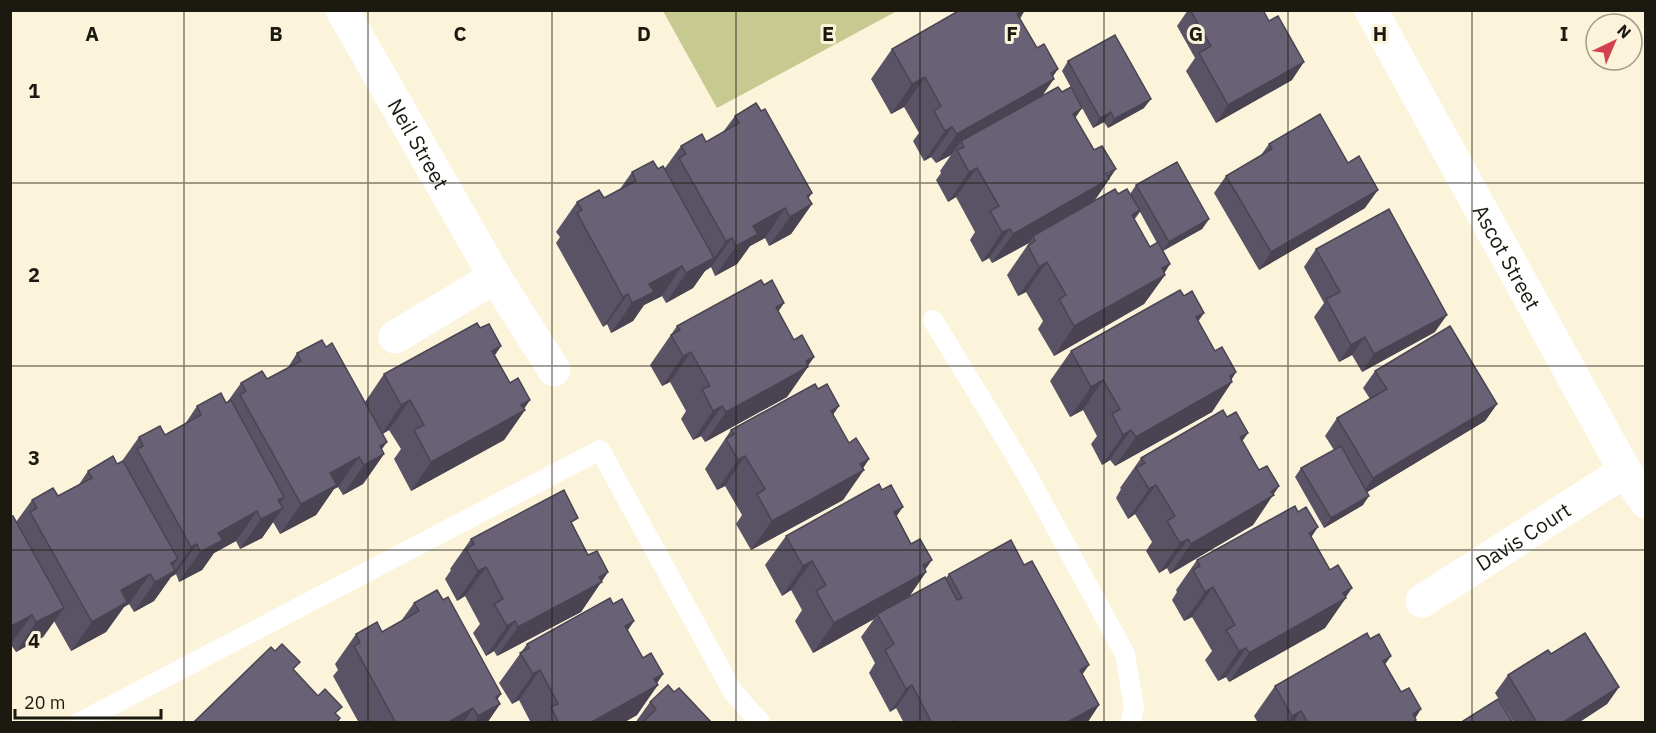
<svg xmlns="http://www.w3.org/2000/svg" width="1656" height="733" viewBox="0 0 1656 733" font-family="'IBM Plex Sans',sans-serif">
<rect width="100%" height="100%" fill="#fbf3da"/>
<polygon fill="#c6ca90" points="663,11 897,11 717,108"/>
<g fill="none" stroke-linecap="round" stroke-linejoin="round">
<g stroke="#fff" stroke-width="20">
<polyline points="933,320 1025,471 1125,654 1134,707 1131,722"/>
<polyline points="80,722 600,450 733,692 760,722"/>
</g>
<g stroke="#fff" stroke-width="33">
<path id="s1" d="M342 10 495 277 554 370"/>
<path id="s2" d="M1371 10 1625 471 1646 502"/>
<polyline points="395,337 495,277"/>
<path id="s3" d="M1422 601 1625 471"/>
</g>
</g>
<g fill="#5a5365" fill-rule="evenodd">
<path d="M960 10H1025L1020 19 1053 77 1042 96 1062 92 1082 108 1075 118 1109 179 1094 201 1118 194H1130L1136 185 1209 219 1202 229 1163 251 1170 264 1164 273 1165 275 1144 304 1054 356 1038 329 1043 321 1026 292 1018 296 1007 275 1029 243 992 263 989 258 982 262 970 240 975 232 956 197 948 202 936 180 941 173 940 171 951 155 936 163 931 157 924 161 913 141 919 133 904 107 891 114 871 79 892 49ZM1140 212 1157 243 1150 247 1134 220Z"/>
<polygon points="1188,10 1263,10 1292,80 1216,123 1186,71 1195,58 1177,26"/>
<polygon points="1068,61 1144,108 1108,128 1104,122 1093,128 1062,71"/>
<polygon points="735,116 812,193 808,198 812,204 791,234 769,246 765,238 750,246 737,264 715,276 711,267 705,271 693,288 666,303 662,296 644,305 633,321 611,333 607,324 603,327 556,243 560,237 556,232 577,202 604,198 620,189 632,172 665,168 681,146 706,142 723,132"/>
<polygon points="1269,144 1365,208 1259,270 1214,193 1226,176 1261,155"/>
<polygon points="1316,249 1435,332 1362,372 1352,355 1339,362 1314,317 1324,303 1304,267"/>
<polygon points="764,285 784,303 778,311 794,340 814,357 787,397 705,442 701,436 693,440 681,419 686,411 670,382 662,386 650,365 677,326"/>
<polygon points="1198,322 1215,351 1236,372 1212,412 1115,466 1110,460 1102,465 1091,444 1097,436 1083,410 1070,417 1050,381 1071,351"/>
<polygon points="480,328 501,346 495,355 510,383 530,400 524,409 525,410 504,440 411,491 394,459 401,449 389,430 382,434 387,442 382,449 384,454 363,484 343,495 338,487 334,489 316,515 280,534 273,522 262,538 240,549 236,541 214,553 202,570 179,582 176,574 171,577 154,601 134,612 129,604 124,607 106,632 71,651 54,621 43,637 16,652 11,645 16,522 32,500 58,496 78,486 88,471 117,464 122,461 139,437 165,435 185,424 197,406 226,403 228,401 241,383 267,379 287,369 297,353 326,347 365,402 384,374"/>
<polygon points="1375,371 1497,404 1485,421 1367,492 1363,505 1324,528 1295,477 1301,468 1334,450 1325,436 1337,418 1370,399 1363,388"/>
<polygon points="833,415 849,443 869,459 843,500 751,550 736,524 742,515 725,486 717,490 705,469 731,430"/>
<polygon points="1227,417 1259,470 1279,486 1253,525 1170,574 1167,568 1159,573 1146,551 1152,542 1135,514 1128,519 1116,498 1121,489 1120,488 1141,458"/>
<polygon points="897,516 926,572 909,597 945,579 949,574 1083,675 1099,705 1087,723 904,723 896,708 890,712 869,673 875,663 861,637 874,619 813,653 795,621 802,610 791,590 782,596 765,565 786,536"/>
<polygon points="573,525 588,555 608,572 581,612 497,656 494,651 486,656 473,633 480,624 465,596 457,601 445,579 451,570 450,569 471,539"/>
<polygon points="1312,537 1345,597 1325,628 1229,682 1226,677 1218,681 1205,660 1212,651 1192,617 1184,621 1172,600 1177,592 1176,590 1197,560"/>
<polygon points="414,603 497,700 500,704 487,723 359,723 333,676 338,670 335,664 356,634 382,632 401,621"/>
<polygon points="613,604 634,621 628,630 643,658 663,674 637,715 623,723 531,723 519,700 512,704 499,683 527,644"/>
<polygon points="1551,654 1619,687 1607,704 1578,723 1514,723 1495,693 1508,675"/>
<polygon points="1385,665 1416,720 1414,723 1258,723 1254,716 1275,686"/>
<polygon points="674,692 712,723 635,723 650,702"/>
</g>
<g fill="#4a4452">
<polygon points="1024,10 1025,10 1005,39 1017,14"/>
<polygon points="1304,62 1292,80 1216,123 1228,105"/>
<polygon points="1058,69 1050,81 1054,79 1033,109 964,147 961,141 951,155 936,163 957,134"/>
<polygon points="925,77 904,107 891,114 912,84"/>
<polygon points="1151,99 1144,108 1108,128 1114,119"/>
<polygon points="1082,108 1061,138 1073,114"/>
<polygon points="1111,112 1104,122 1093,128 1100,118"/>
<polygon points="952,127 931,157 924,161 945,131"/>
<polygon points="977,168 956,197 948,202 969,172"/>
<polygon points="1116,169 1089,209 1033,236 1029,243 992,263 1013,234"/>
<polygon points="1378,190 1365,208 1259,270 1271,252"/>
<polygon points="812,193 799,212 812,204 791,234 769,246 790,217 807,196"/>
<polygon points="785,208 765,238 750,246 737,264 715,276 736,246 753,226"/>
<polygon points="1140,210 1119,240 1132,215"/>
<polygon points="1209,219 1202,229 1162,251 1169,242"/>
<polygon points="1010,229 989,258 982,262 1002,232"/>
<polygon points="732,238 711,267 705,271 726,241"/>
<polygon points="714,258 693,288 666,303 686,273"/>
<polygon points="1047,262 1026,292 1018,296 1039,267"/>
<polygon points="1170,264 1162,277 1165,275 1144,304 1054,356 1074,326 1162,268"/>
<polygon points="682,266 662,296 644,305 633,321 611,333 632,303 649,284"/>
<polygon points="628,294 607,324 603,327 623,297"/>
<polygon points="784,303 764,333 776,307"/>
<polygon points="1204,313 1184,342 1196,317"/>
<polygon points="1447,315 1435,332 1362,372 1374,354"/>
<polygon points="1365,337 1352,355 1339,362 1351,345"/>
<polygon points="501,346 480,376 492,351"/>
<polygon points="691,352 670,382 662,386 683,356"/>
<polygon points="814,357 806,368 808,367 787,397 705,442 726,412"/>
<polygon points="1236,372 1228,384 1232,382 1212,412 1115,466 1136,437"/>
<polygon points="1103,380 1083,410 1070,417 1091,387"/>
<polygon points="410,400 389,430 381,435 401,405"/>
<polygon points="530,400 521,412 525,410 504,440 411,491 431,462"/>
<polygon points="1497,404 1485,421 1361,496 1373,478"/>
<polygon points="722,406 701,436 693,440 713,411"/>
<polygon points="839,406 819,436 831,411"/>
<polygon points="1131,430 1110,460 1102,465 1123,435"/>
<polygon points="1248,433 1227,463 1240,437"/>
<polygon points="387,442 374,459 384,454 363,484 343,495 364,465 380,446"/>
<polygon points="745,456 725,486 717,490 738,460"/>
<polygon points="359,457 338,487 334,489 316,515 280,534 301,504 330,473"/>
<polygon points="869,459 860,472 864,470 843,500 751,550 772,521"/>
<polygon points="1156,485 1135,514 1128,519 1149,489"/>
<polygon points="1279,486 1253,525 1170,574 1191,544"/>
<polygon points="1369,496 1363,505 1324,528 1331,518"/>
<polygon points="284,497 273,513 283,508 262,538 240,549 261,519 278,500"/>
<polygon points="903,507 882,537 894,512"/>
<polygon points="257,511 236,541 214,553 202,570 179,582 200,552 218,533"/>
<polygon points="1318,527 1298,557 1309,533"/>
<polygon points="1188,539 1167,568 1159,573 1180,543"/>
<polygon points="197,544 176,574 171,577 154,601 134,612 155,582 171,563 178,559 165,576 174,572 191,547"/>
<polygon points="932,560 923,573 926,572 906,601 877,614 874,619 813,653 834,623"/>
<polygon points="812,561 791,590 782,596 803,566"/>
<polygon points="486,567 465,596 457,601 478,571"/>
<polygon points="608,572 581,612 497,656 518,627"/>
<polygon points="150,574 129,604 124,607 106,632 71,651 92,622 121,590"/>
<polygon points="1213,587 1192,617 1184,621 1205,592"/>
<polygon points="1352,588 1344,600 1346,598 1325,628 1229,682 1249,653"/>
<polygon points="64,608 43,637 16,652 36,622"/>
<polygon points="32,615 10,645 10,627"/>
<polygon points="515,621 494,651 486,656 507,626"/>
<polygon points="634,621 613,651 625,626"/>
<polygon points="1246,648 1226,677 1218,681 1239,651"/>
<polygon points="1391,656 1370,686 1383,661"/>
<polygon points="1089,665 1073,688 1080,670"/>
<polygon points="540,670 519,700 512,704 533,674"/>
<polygon points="663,674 654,687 658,685 637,715 623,723 590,723"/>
<polygon points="912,685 896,708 890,712 906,689"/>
<polygon points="1619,687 1607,704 1578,723 1562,723"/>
<polygon points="501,694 491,709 500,704 487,723 474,723 478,716 496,697"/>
<polygon points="1099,705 1087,723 1066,723"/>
<polygon points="473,708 463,723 447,723"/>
<polygon points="1421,709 1413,722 1416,720 1414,723 1407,723 1413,714"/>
<polygon points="1301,711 1293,723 1288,723 1292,716"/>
</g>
<g fill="#696175" stroke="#4a4452" stroke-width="1.5">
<polygon points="960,10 1024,10 1017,14 1037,48 1044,44 1058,69 1051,73 1054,79 957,134 952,127 945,131 934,111 941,106 925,77 912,84 892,49"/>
<polygon points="1190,10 1263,10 1269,21 1278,16 1304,62 1228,105 1199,53 1211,46"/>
<polygon points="1115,35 1151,99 1114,119 1111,112 1100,118 1068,61"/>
<polygon points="1058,87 1062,92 1071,87 1082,108 1073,114 1094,150 1102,146 1116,169 1106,174 1109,179 1013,234 1010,229 1002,232 990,211 999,206 977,168 969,172 957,150 964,147 961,141"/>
<polygon points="756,103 761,111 765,109 812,193 807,196 812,204 790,217 785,208 753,226 758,234 736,246 732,238 726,241 679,158 686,154 681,146 702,134 706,142 739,123 735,116"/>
<polygon points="1320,114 1348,163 1359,156 1378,190 1271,252 1226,176 1272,149 1269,144"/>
<polygon points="653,161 658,169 663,166 714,258 686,273 682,266 649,284 654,292 632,303 628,294 623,297 577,213 582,210 577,202 599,190 604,198 636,181 632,172"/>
<polygon points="1177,162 1209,219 1169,242 1136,185"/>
<polygon points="1115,189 1118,194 1127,189 1140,210 1132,215 1150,247 1158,242 1170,264 1162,268 1165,275 1074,326 1059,299 1066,295 1047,262 1039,267 1028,246 1035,241 1033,236"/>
<polygon points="1389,209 1447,315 1374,354 1365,337 1351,345 1326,299 1340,292 1316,249"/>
<polygon points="761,280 764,285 772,280 784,303 776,307 794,340 802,335 814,357 806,361 808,367 726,412 722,406 713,411 702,389 710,386 691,352 683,356 671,335 680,330 677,326"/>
<polygon points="1180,290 1184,296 1192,291 1204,313 1196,317 1215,351 1222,347 1236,372 1230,376 1232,382 1136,437 1131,430 1123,435 1112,414 1120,409 1103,380 1091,387 1071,351"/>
<polygon points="477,323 480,328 489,324 501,346 492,351 510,383 518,378 530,400 521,405 525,410 431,462 414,430 424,425 410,400 401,405 384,374"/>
<polygon points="1450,326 1497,404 1373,478 1337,418 1387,389 1375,371"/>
<polygon points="322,340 326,347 332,343 387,442 380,446 384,454 364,465 359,457 330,473 337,485 301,504 240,395 246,391 241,383 262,371 267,379 301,361 297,353"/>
<polygon points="815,384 818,389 827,384 839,406 831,411 849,443 856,438 869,459 860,464 864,470 772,521 757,494 765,489 745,456 738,460 726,439 734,434 731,430"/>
<polygon points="221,393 226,403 231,400 284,497 278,500 283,508 261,519 257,511 218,533 223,540 200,552 197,544 191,547 137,449 143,446 139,437 160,426 165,435 201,415 197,406"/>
<polygon points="1223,410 1227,417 1236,412 1248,433 1240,437 1259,470 1267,466 1279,486 1271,492 1274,495 1191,544 1188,539 1180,543 1167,521 1175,516 1156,485 1149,489 1136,468 1145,463 1141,458"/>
<polygon points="1341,446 1369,496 1331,518 1301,468"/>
<polygon points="113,456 117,464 123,461 178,559 171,563 175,571 155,582 150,574 121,590 127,602 92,622 30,512 37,508 32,500 53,488 58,496 92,478 88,471"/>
<polygon points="879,484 882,490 891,485 903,507 894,512 911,544 920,539 932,560 923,565 926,572 834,623 816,591 826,585 812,561 803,566 786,536"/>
<polygon points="564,490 578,518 571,522 588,555 597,551 608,572 599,577 602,582 518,627 515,621 507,626 494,604 503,599 486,567 478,571 466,549 474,544 471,539"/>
<polygon points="1295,506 1298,512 1306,507 1318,527 1309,533 1330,570 1338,565 1352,588 1343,593 1346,598 1249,653 1246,648 1239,651 1226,630 1235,625 1213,587 1205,592 1193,570 1200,566 1197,560"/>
<polygon points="13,516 64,608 36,622 32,615 10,627 10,517"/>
<polygon points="1011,540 1024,565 1032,561 1089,665 1080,670 1099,705 1066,723 955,723 954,721 951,723 932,723 912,685 906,689 885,650 894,644 877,614 945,577 957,600 962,598 949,574"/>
<polygon points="437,590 443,600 448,597 501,694 496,697 500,704 478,716 473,708 447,723 396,723 354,646 360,643 356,634 377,622 382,632 419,611 414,603"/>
<polygon points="610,598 613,604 622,599 634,621 625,626 643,658 651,653 663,674 654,679 658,685 590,723 559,723 551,707 558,704 540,670 533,674 520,653 529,648 527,644"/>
<polygon points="1367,633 1370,639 1379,634 1391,656 1383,661 1401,692 1409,688 1421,709 1413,714 1416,720 1412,723 1308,723 1301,711 1292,716 1275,686"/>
<polygon points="1585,633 1619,687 1562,723 1537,723 1508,675 1548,650 1551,654"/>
<polygon points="282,644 300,662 293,669 318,696 325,689 342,707 335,713 340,718 336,723 197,723 195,721 271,647 275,651"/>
<polygon points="668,685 674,692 679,688 712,723 642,723 656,709 650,702"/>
<polygon points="1498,699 1513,723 1464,723 1463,721"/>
</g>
<path fill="none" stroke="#1c1910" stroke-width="1.5" stroke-opacity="0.55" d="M184 10V722M368 10V722M552 10V722M736 10V722M920 10V722M1104 10V722M1288 10V722M1472 10V722M10 183H1646M10 366H1646M10 550H1646"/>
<g text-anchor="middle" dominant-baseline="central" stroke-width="6" stroke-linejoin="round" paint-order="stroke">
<g font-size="21" fill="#1c1910" stroke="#fbf3da">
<text stroke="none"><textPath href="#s1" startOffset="154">Neil Street</textPath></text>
<text stroke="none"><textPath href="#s2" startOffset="282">Ascot Street</textPath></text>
<text stroke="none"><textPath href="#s3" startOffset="120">Davis Court</textPath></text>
</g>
</g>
<g font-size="20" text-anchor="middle" font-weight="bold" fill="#1c1910" stroke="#fbf3da" stroke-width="6" stroke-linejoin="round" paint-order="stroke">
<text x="92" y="41">A</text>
<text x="276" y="41">B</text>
<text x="460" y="41">C</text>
<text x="644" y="41">D</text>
<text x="828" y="41">E</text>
<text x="1012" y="41">F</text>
<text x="1196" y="41">G</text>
<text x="1380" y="41">H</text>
<text x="1564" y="41">I</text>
<text x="34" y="98">1</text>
<text x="34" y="282">2</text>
<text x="34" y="465">3</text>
<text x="34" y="648">4</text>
</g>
<rect width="1656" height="733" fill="none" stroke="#1c1910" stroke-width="24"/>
<g transform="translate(1614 42) rotate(44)"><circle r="28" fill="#fbf3da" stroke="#a29c89" stroke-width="1.5"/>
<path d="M0-4.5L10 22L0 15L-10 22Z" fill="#d3424e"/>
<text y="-9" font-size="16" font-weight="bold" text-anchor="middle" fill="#1c1910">N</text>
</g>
<path d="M15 709v9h146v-9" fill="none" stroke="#1c1910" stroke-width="3"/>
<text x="24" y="709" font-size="18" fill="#1c1910" stroke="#fbf3da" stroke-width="4.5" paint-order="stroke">20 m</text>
</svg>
